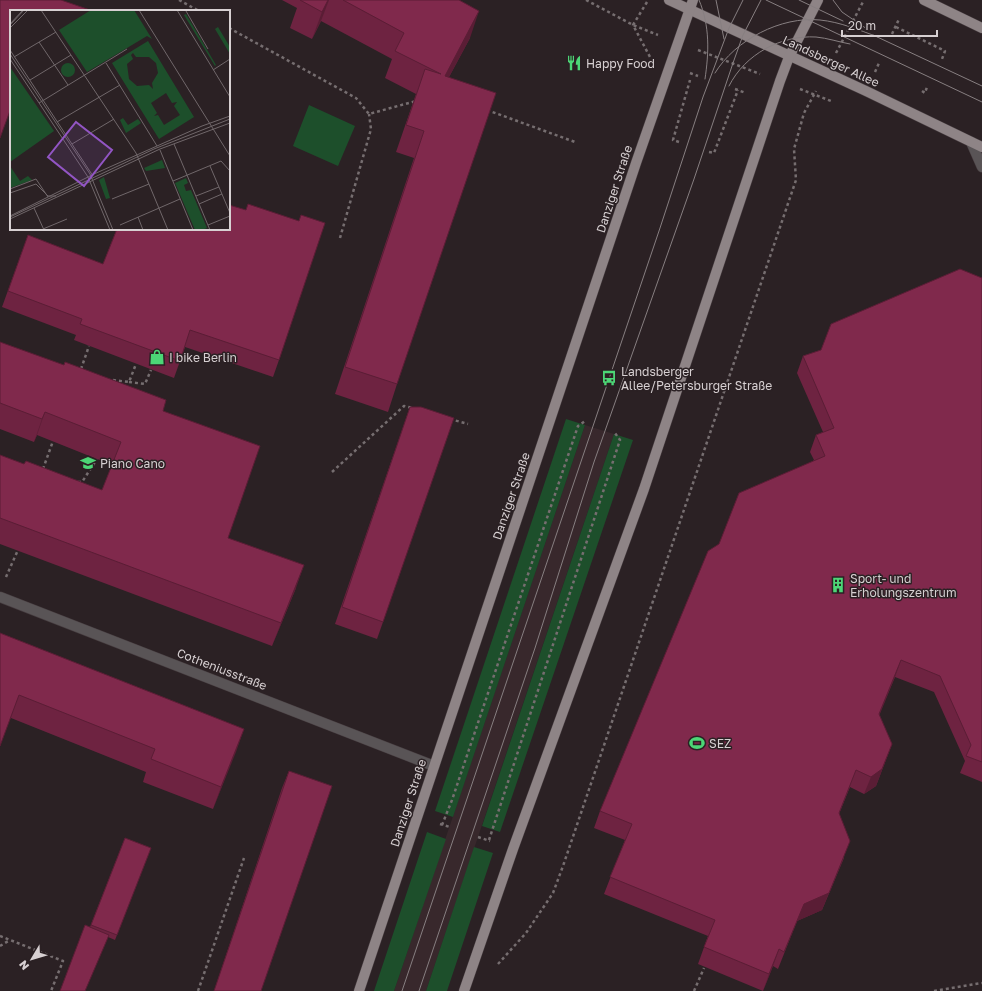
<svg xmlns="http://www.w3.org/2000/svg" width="982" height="991" viewBox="0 0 982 991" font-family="'Golos Text',sans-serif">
<rect width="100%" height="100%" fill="#2b2124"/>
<polygon fill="#38282c" points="585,425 614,434 478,837 426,991 394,991"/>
<g fill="#1d4f2b">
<polygon points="309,105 355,126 338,166 293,146"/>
<polygon points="566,419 585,425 453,817 435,811"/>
<polygon points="614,434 633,440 500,832 482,826"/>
<polygon points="427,832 446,839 394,991 374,991"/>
<polygon points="474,847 493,853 447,991 426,991"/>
</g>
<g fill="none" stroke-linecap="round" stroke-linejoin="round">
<g stroke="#473d40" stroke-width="11">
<g id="minor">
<polyline points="971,142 982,167"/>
<polyline points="0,597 434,766"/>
</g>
</g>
<g stroke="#473d40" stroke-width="11">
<g id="major">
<polyline points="669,0 866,91 982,147"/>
<polyline points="924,0 982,28"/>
<polyline points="359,991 636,163 693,0"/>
<polyline points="464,991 513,849 644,489 780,81 789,57 818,0"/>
</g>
</g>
<g stroke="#766e70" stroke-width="2.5" stroke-dasharray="3 3" stroke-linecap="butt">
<polyline points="179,0 199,11"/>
<polyline points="586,0 633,25 658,35"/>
<polyline points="647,2 633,25 650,57"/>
<polyline points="896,27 945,51 942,59"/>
<polyline points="229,28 356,98 369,114 416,101"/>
<polyline points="892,34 899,19"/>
<polyline points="698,50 760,74"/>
<polyline points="836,53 864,0"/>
<polyline points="875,72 879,63"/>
<polyline points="690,73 698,76"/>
<polyline points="735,89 746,93"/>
<polyline points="800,89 831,101"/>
<polyline points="922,91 925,93 927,87"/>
<polyline points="487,110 575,142"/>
<polyline points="679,142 673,140 690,80"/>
<polyline points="709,152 714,153 738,90"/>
<polyline points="340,238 371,129 369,114"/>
<polyline points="81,369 89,346"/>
<polyline points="113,380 129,382 136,364"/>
<polyline points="129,382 145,384 151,370"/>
<polyline points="450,419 468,424"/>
<polyline points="43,469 53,441"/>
<polyline points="332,472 404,406 413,408"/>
<polyline points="78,482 82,482 97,459"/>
<polyline points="6,577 18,550"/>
<polyline points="440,824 450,827"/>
<polyline points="442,825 452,800 578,426 585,421"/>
<polyline points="478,837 490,841"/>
<polyline points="489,840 620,440 615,433"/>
<polyline points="0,936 63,961 51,991"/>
<polyline points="0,946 10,940"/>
<polyline points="498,964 526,933 553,893 563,866 796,180 794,149 804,113 816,91"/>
<polyline points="198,991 244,858"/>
<polyline points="694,991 704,968"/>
<polyline points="934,991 982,983"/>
</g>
<use href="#minor" stroke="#595456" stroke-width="10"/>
<use href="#major" stroke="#8e8486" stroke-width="10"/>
<g stroke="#877f81" stroke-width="1">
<path d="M699 0C710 26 709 52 705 79"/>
<polyline points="716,0 724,39"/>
<polyline points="766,0 982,102"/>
<polyline points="799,0 843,21"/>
<polyline points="833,0 842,12 867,29"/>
<polyline points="873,35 982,86"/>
<path d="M715 73C735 40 781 16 820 20 840 22 859 30 878 37"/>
<path d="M729 86C745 54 781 35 816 37 827 38 839 42 850 44"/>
<polyline points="402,991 660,228 703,97 729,28 743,0"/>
<polyline points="419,991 535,648 594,462 694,179 733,63 743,35 761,0"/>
</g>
</g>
<g fill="#6e2341">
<polygon points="282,0 459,0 470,38 449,77 397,384 388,412 335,394 414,158 396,152 416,94 385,78 392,59 321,21 312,39 290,28 297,8"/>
<polygon points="110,229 229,229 279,360 273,377 185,347 174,378 74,340 76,335 2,307 28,235 103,264 116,231"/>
<polygon points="982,278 982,782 960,773 965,761 934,692 895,677 879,715 892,744 876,786 864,794 850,787 839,814 844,858 822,910 797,921 778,969 773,966 763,991 698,964 708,936 604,894 625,840 594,828 600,811 719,544 814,460 810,452 816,435 823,432 797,373 803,356 821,350"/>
<polygon points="0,342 163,411 228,538 296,588 272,646 0,544 0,455 24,464 102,490 112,465 37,435 34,442 0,429"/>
<polygon points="410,407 383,622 377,639 335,624"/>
<polygon points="0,633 244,729 213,809 143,782 146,772 11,718"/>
<polygon points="289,771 261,991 214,991 282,788"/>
<polygon points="125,838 151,848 115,940 108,937 90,927"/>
</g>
<g fill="#5a1d35">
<polygon points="328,0 329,0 321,21 312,39 322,12"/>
<polygon points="479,11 470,38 435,103 445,76"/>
<polygon points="45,412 37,435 34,442 42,419"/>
<polygon points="304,565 296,588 272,646 281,623"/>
<polygon points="901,660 895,677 873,731 879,714"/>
<polygon points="244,729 236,752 213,809 221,787"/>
<polygon points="892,744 876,786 864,794 871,777"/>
<polygon points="850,841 822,910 797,921 778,969 804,904"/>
<polygon points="779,949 773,966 763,991 769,974"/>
</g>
<g fill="#80294c" stroke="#5a1d35">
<polygon points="0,0 61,0 93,11 11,11 11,108 0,138"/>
<polygon points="300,0 328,0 322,12"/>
<polygon points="343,0 459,0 479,11 445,76 496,93 397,384 345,367 424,131 406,125 425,69 441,74 395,51 404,33"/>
<polygon points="248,204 299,221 301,215 325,223 279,360 190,330 180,361 80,324 82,319 8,291 28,235 103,264 117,229 229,229 229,205 246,210"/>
<polygon points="960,269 982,278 982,762 966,756 971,745 940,676 901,660 879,714 892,744 882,769 871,777 856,770 839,813 850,841 829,893 804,904 784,952 779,949 769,974 704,947 715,920 610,877 632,824 600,811 708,551 719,544 739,493 825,456 816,435 834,428 803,356 821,350 831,324"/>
<polygon points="0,342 64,365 65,362 166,400 163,411 260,446 228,538 304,565 281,623 0,518 0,455 24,464 26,461 102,490 121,442 45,412 42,419 0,403"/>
<polygon points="410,407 421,407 454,418 383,622 342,607"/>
<polygon points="0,633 244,729 221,787 151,759 155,749 19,695 0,746"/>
<polygon points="289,771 332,786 261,991 214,991"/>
<polygon points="125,838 151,848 117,935 91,925"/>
<polygon points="85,925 109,935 85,991 60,991"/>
</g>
<defs>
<g id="restaurant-bare" transform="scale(1.2)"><path d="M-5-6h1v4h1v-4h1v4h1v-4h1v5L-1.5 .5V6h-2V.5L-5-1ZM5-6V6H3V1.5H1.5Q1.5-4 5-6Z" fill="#4cd676" stroke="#2b2124" stroke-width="2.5" paint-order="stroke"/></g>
<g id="shop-bare" transform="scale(1.2)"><path d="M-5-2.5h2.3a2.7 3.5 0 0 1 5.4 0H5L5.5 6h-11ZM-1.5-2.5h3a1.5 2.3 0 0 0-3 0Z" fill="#4cd676" stroke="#2b2124" stroke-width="2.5" paint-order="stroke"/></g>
<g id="bus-bare" transform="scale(1.2)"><path d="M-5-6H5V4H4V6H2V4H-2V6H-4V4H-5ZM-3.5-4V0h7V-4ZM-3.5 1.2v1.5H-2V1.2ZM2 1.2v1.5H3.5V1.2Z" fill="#4cd676" stroke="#2b2124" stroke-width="2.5" paint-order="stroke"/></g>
<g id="school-bare" transform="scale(1.2)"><path d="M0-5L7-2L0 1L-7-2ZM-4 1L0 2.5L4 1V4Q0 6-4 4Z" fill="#4cd676" stroke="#2b2124" stroke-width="2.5" paint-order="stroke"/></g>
<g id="building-bare" transform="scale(1.2)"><path d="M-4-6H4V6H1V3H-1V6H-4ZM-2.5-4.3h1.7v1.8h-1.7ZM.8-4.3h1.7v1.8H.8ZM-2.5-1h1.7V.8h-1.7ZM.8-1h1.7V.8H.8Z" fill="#4cd676" stroke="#2b2124" stroke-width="2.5" paint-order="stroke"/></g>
<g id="stadium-bare" transform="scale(1.2)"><path d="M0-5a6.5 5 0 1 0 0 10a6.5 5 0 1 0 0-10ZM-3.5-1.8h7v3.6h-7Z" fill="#4cd676" stroke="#2b2124" stroke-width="2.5" paint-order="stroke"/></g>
</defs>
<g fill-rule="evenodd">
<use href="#restaurant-bare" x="574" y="63"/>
<use href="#shop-bare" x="157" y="357"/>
<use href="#bus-bare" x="609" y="378"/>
<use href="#school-bare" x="88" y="463"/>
<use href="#building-bare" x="838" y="585"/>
<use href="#stadium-bare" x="697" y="743"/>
</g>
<g text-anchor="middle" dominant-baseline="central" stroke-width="3" stroke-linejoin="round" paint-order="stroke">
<g font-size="12" fill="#d7d0d2" stroke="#2b2124">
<text transform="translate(831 61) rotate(25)">Landsberger Allee</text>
<text transform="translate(614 189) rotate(-72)">Danziger Straße</text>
<text transform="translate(511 496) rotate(-71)">Danziger Straße</text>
<text transform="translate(222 669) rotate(21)">Cotheniusstraße</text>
<text transform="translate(408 803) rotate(-72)">Danziger Straße</text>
</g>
<g font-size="12" fill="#d7d0d2" stroke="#2b2124" text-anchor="start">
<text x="586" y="63">Happy Food</text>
<text x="169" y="357">I bike Berlin</text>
<text x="621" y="371">Landsberger<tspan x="621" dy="14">Allee/Petersburger Straße</tspan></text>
<text x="100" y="463">Piano Cano</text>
<text x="850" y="578">Sport- und<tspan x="850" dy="14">Erholungszentrum</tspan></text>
<text x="709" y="743">SEZ</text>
</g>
</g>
<g transform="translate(10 10)">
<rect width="220" height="220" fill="#2b2124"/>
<path d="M81 0H124L142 29 137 26 77 62 49 20ZM176 4 206 55 205 56 174 5ZM208 17 220 37V44L205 19ZM138 31 184 107 149 129 102 53ZM123 43 126 47H139L146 53 148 63 142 73 143 79 139 75 127 76 119 69 117 54 123 49 121 45ZM156 83 162 93 167 92 164 96 170 105 154 115 148 105 144 106 147 103 141 93ZM51 60a7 7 0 1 1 14 0a7 7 0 1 1-14 0ZM0 57 44 121 0 152ZM113 108 118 115 128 109 131 113 116 123 110 110ZM152 150 155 158 136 161 134 158ZM0 156 10 171 18 166 22 170 0 178ZM94 167 100 188 96 189 89 170ZM176 168 178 173 174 175 176 181 181 180 197 218 192 220H185L165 173Z" fill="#1d4f2b" fill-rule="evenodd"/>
<path fill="none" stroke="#70676a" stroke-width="1" d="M31 0 126 143 158 220M129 0 220 146M167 0 220 87M176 1 198 39M0 14 13 0M0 15 14 0M0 18 18 0M29 32 58 75M0 40 83 166M0 44 80 164 103 220M4 47 46 22M0 49 78 167 100 220M96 53 147 136M203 60 220 49M20 70 61 45M29 93 117 39M47 112 110 75M62 134 104 109M164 134 200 220M150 140 183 220M200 156 220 203M163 171 211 151 220 161M0 179 26 169 38 187M0 183 26 174 38 186H46M186 186 209 177M102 189 139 174M189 194 212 184M24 198 34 220M0 206 84 164 192 116 220 106M0 207 144 139 220 109M128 207 133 220M0 209 150 139 220 113M110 215 170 189M198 215 220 206M33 219 57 209"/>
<path fill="#9255c4" fill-opacity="0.15" stroke="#9255c4" stroke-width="2" d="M66 112 102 140 74 176 38 147Z"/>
<rect width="220" height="220" fill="none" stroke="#d7d0d2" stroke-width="2"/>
</g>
<g transform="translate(32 959) rotate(232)" stroke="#2b2124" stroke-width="3" paint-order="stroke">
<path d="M0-3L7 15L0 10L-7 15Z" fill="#d7d0d2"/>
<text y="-6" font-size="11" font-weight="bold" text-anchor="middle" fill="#d7d0d2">N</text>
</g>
<path d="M842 30v6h95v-6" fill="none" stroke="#d7d0d2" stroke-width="2"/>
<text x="848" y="30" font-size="12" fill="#d7d0d2" stroke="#2b2124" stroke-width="3" paint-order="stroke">20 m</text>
</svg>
